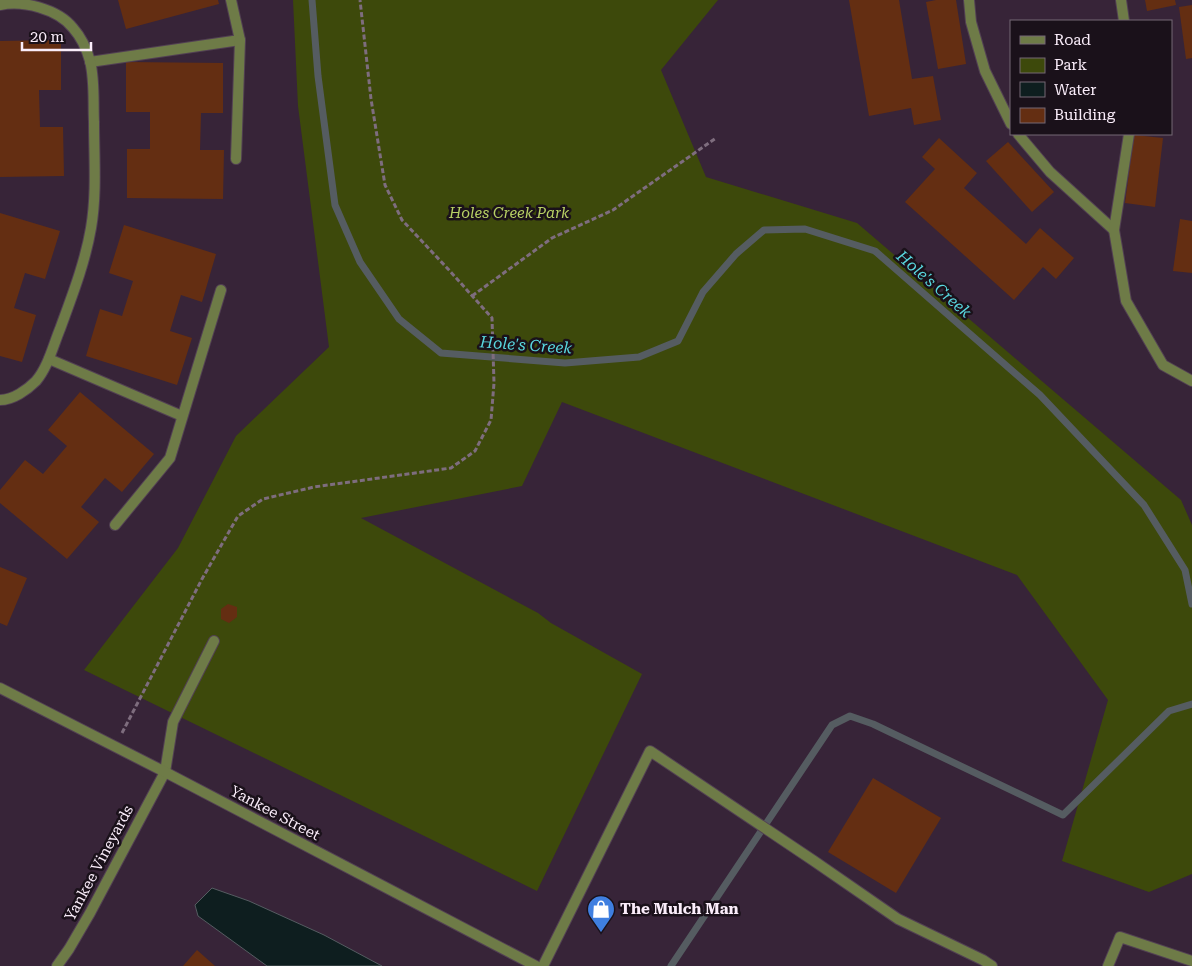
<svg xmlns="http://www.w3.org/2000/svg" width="1192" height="966" viewBox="0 0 1192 966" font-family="'Roboto Serif',serif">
<rect width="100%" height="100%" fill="#372438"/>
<polygon fill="#3d490b" points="293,0 718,0 661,70 706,177 857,223 1181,500 1192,525 1192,874 1149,892 1062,861 1108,700 1017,575 562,402 522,486 361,518 538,613 551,623 642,674 537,891 84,670 178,548 236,436 329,347 298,106"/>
<polygon fill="#0e1e1f" stroke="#555c61" points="212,888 249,901 324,935 382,966 267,966 198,916 195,905"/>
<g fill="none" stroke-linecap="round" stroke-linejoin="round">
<g stroke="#555c61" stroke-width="7">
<polyline points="312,0 318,76 335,205 360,262 399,319 441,353 565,363 639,357 678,341 703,292 736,254 764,230 805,229 875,251 1040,395 1144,505 1185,570 1192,604"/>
<polyline points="671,966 832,725 850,716 873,724 1063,815 1169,711 1192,704"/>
</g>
</g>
<g fill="#642e12">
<polygon points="118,0 218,0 219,4 126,29"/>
<polygon points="849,0 899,0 912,79 933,76 941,120 914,125 911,108 869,116"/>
<polygon points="936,0 956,0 966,64 938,69 926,2"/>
<polygon points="1145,0 1175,0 1176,5 1147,11"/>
<polygon points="1192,5 1192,58 1186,59 1179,7"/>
<polygon points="61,40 61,90 39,90 40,127 63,127 64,176 0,177 0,41"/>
<polygon points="126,62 223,63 223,113 201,113 200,150 224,150 223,199 127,198 127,149 150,149 150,112 126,112"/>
<polygon points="1134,135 1163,138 1155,207 1125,203"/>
<polygon points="939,138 977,173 964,188 1026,244 1040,228 1074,258 1056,279 1043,267 1014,300 905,202 935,169 922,157"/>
<polygon points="1008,142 1054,192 1032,212 986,161"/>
<polygon points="0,213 60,231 45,279 25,273 14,308 36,315 22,362 0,356"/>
<polygon points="1180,219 1192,221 1192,273 1173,271"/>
<polygon points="124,225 216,254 202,302 181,295 170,331 192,338 177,385 86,356 100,309 122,316 133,281 109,273"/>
<polygon points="80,392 154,454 122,492 105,478 81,507 99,522 67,559 0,503 0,490 25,460 43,474 67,446 48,430"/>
<polygon points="0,567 27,578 7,626 0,623"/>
<polygon points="228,604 237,607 237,617 229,623 221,619 221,609"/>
<polygon points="873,778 941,818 896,893 828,852"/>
<polygon points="197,950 215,966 183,966"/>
</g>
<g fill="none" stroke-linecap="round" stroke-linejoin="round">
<g stroke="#524053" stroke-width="12">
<g id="service">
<polyline points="90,62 240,40 231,0"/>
<polyline points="236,159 240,40"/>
<polyline points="49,359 182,416"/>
<polyline points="115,525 170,458 221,290"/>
<polyline points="165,772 173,722 214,641"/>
<polyline points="543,966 650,751 814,861 898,919 983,960 992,966"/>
<polyline points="1108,966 1120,937 1192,961"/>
</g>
</g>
<g stroke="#524053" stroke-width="12">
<g id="minor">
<polyline points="969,0 971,22 985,71 1011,124"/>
<polyline points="1121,0 1124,21"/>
<path d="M0 5C23 0 58 9 73 28 81 37 87 50 90 61 95 81 93 102 94 122 94 157 97 193 91 228 85 263 72 296 60 329 53 346 48 367 36 381 27 390 13 400 0 400"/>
<polyline points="1018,134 1050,172 1114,230"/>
<polyline points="1129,134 1114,230 1126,301 1163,365 1192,381"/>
<polyline points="57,966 69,949 90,913 165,772"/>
</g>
</g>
<g stroke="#524053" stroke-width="12">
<polyline id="tertiary" points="0,688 165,772 536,966"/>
</g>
<g stroke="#7e6d7e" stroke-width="3" stroke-dasharray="5 2.5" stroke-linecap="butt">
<polyline points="472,296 552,238 613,210 716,138"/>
<polyline points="122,733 202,579 238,516 263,499 314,487 451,468 475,451 491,420 494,383 492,318 449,270 402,220 385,185 371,99 360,0"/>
</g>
<use href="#service" stroke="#6e7b47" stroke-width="10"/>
<use href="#minor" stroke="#6e7b47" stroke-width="10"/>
<use href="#tertiary" stroke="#6e7b47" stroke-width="10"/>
</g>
<defs>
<g id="shop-pin" transform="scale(1.4375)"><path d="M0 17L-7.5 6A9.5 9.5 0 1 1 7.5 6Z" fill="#3f7fe0" stroke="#1a111a"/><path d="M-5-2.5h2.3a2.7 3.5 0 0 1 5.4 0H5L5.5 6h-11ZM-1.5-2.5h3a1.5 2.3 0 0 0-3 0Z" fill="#fff"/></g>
</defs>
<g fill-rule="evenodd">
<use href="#shop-pin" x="601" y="909"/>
</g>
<g text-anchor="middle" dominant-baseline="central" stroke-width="5" stroke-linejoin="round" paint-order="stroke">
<g font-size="15" font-style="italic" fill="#b8d164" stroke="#1a111a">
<text x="509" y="213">Holes Creek Park</text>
</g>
<g font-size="15" fill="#faedfa" stroke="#1a111a">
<text transform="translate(275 813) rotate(28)">Yankee Street</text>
<text transform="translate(99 863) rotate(-62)">Yankee Vineyards</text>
</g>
<g font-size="15" font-weight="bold" fill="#faedfa" stroke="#1a111a" text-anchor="start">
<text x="620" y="909">The Mulch Man</text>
</g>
<g font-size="16" font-style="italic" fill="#59d7df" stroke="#1a111a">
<text transform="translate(934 284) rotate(41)">Hole's Creek</text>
<text transform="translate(526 345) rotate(4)">Hole's Creek</text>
</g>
</g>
<rect x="1010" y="20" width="162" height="115" fill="#1a111a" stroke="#746974"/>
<rect x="1020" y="36" width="25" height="8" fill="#6e7b47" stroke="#746974"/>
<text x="1054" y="45" font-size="15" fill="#faedfa">Road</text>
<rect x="1020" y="58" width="25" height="15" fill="#3d490b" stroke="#746974"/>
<text x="1054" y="70" font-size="15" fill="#faedfa">Park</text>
<rect x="1020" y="82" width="25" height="15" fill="#0e1e1f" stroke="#746974"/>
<text x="1054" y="95" font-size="15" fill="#faedfa">Water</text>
<rect x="1020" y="108" width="25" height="15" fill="#642e12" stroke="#746974"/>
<text x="1054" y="120" font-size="15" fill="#faedfa">Building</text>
<path d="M22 42v8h69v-8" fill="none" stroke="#faedfa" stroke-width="2.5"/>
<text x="30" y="42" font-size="15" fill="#faedfa" stroke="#1a111a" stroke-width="4" paint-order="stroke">20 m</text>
</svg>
